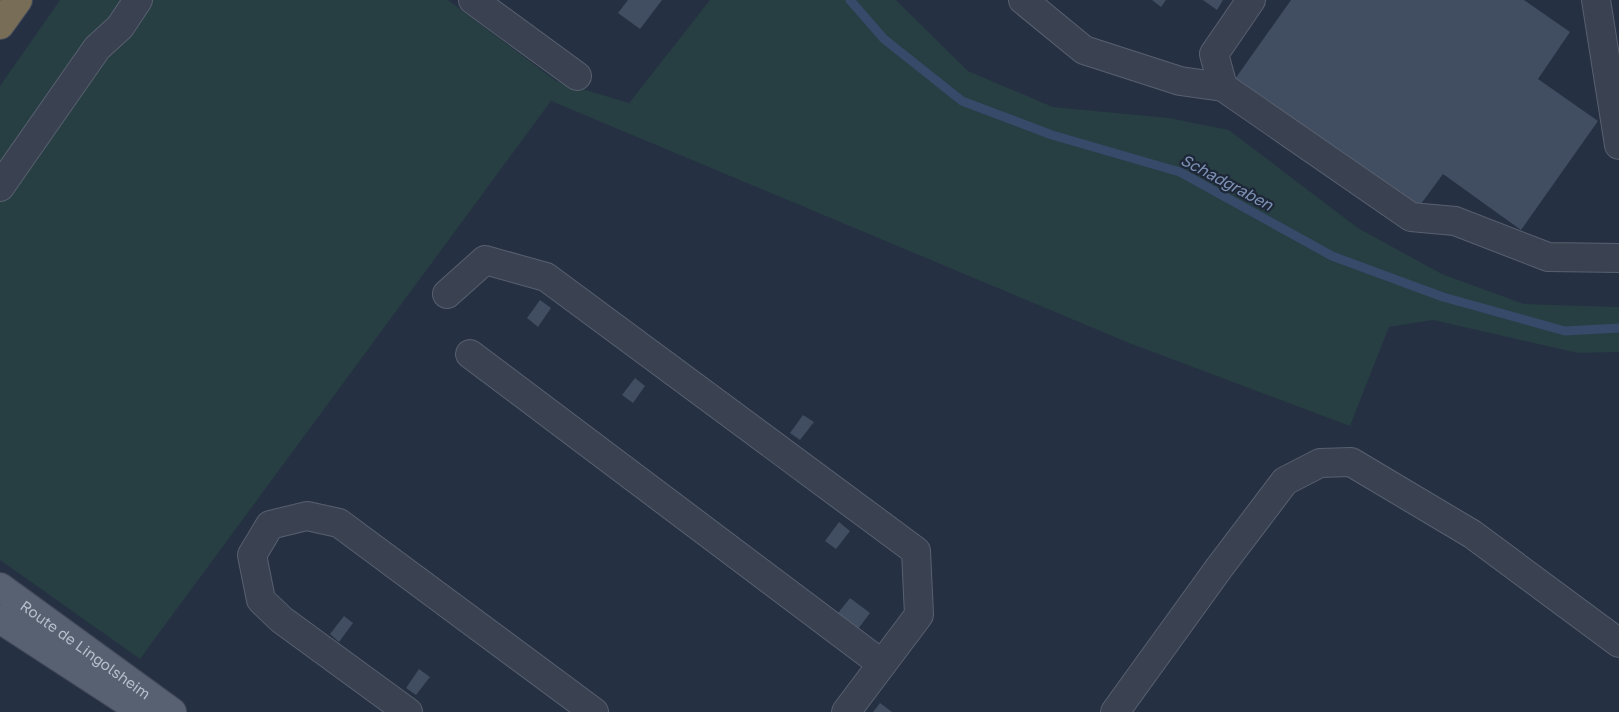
<svg xmlns="http://www.w3.org/2000/svg" width="1619" height="712" viewBox="0 0 1619 712" font-family="'Golos Text',sans-serif">
<rect width="100%" height="100%" fill="#253042"/>
<polygon fill="#273e43" points="60,0 448,0 556,81 629,103 710,0 896,0 968,71 1053,107 1169,118 1229,130 1358,228 1442,274 1524,304 1619,307 1619,352 1578,353 1433,320 1389,327 1350,426 1129,343 551,101 140,659 0,560 0,86"/>
<g fill="none" stroke-linecap="round" stroke-linejoin="round">
<polyline stroke="#384a6a" stroke-width="9" points="850,0 884,39 962,101 1052,135 1180,172 1332,256 1443,297 1565,331 1619,328"/>
</g>
<g fill="#414e62">
<polygon points="628,0 662,0 640,29 618,13"/>
<polygon points="1152,0 1166,0 1161,7"/>
<polygon points="1203,0 1223,0 1217,10"/>
<polygon points="1291,0 1524,0 1570,32 1538,79 1598,121 1521,230 1443,174 1418,208 1235,79"/>
<polygon points="540,300 551,308 538,327 527,318"/>
<polygon points="635,378 645,386 633,403 622,395"/>
<polygon points="803,415 814,422 800,440 790,433"/>
<polygon points="839,522 850,531 836,549 825,541"/>
<polygon points="850,598 870,613 858,629 838,613"/>
<polygon points="344,616 353,623 339,642 330,634"/>
<polygon points="419,669 430,677 416,695 406,688"/>
<polygon points="880,703 892,712 873,712"/>
</g>
<g fill="none" stroke-linecap="round" stroke-linejoin="round">
<g stroke="#58606f" stroke-width="30">
<g id="minor">
<polyline points="473,0 577,76"/>
<polyline points="1023,0 1084,50 1180,81 1223,87"/>
<polyline points="1251,0 1214,54 1223,87 1411,217 1455,221 1548,257 1619,258"/>
<polyline points="1596,0 1619,145"/>
<polyline points="0,187 97,48 120,27 138,0"/>
<polyline points="447,294 485,260 546,277 916,551 919,615 846,712"/>
<polyline points="470,354 882,664"/>
<polyline points="408,712 282,620 261,600 252,555 270,525 307,516 339,523 594,712"/>
<polyline points="1115,712 1219,568 1285,481 1320,463 1351,462 1472,534 1619,643"/>
</g>
</g>
<g stroke="#434b5b" stroke-width="30">
<g id="major">
<path id="s1" d="M0 587 172 712"/>
<polyline points="0,619 135,707"/>
</g>
</g>
<g stroke="#444d5c" stroke-width="30">
<polyline id="highway" points="0,25 18,0"/>
</g>
<use href="#minor" stroke="#3a4252" stroke-width="28"/>
<use href="#major" stroke="#586172" stroke-width="28"/>
<use href="#highway" stroke="#786d56" stroke-width="28"/>
</g>
<g text-anchor="middle" dominant-baseline="central" stroke-width="4.5" stroke-linejoin="round" paint-order="stroke">
<g font-size="15" fill="#b7becc" stroke="#1e2737">
<text stroke="none"><textPath href="#s1" startOffset="106">Route de Lingolsheim</textPath></text>
</g>
<g font-size="16" font-style="italic" fill="#7d91b4" stroke="#1e2737">
<text transform="translate(1227 182) rotate(28)">Schadgraben</text>
</g>
</g>
</svg>
